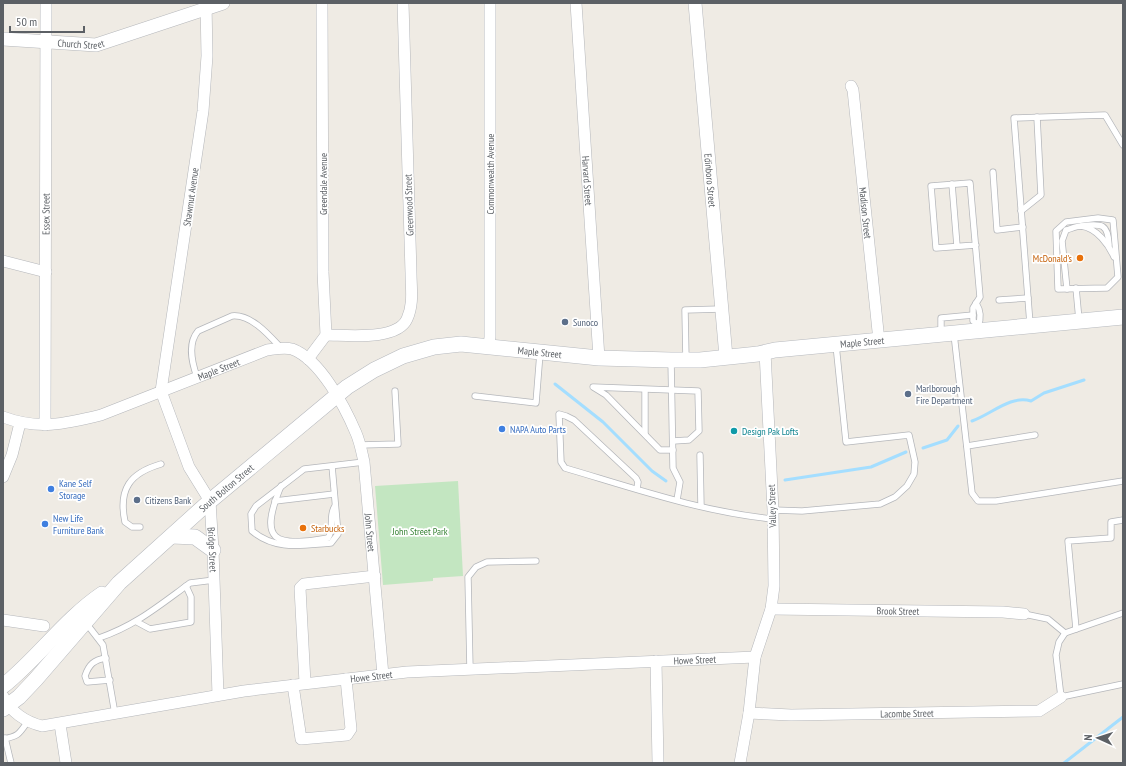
<svg xmlns="http://www.w3.org/2000/svg" width="1126" height="766" viewBox="0 0 1126 766" font-family="'PT Sans Narrow',sans-serif">
<rect width="100%" height="100%" fill="#efebe4"/>
<polygon fill="#c3e6c1" points="458,481 463,576 433,578 433,581 383,585 375,486"/>
<g fill="none" stroke-linecap="round" stroke-linejoin="round">
<g stroke="#a4deff" stroke-width="3">
<polyline points="555,384 603,422 652,471 666,481"/>
<path d="M972 421C992 414 1010 395 1031 401L1044 393 1084 380"/>
<polyline points="923,448 947,440 958,426"/>
<polyline points="785,480 871,467 906,452"/>
<polyline points="1064,763 1123,717"/>
</g>
<g stroke="#b5b7bb" stroke-width="7">
<g id="service">
<polyline points="993,172 997,230 1023,227"/>
<polyline points="952,184 957,246"/>
<polyline points="1021,211 1041,195 1037,117"/>
<polygon points="1098,218 1113,220 1118,277 1107,288 1058,289 1056,231 1066,222"/>
<path d="M1082 226C1102 223 1108 224 1109 245"/>
<polyline points="976,245 936,248 931,186 970,183 980,297 973,308 973,321 978,324"/>
<polyline points="1076,288 1079,320"/>
<path d="M1067 289 1062 241 1066 230C1070 229 1077 226 1081 226 1097 228 1109 245 1114 257"/>
<polyline points="999,300 1028,298"/>
<path d="M976 303C981 311 981 319 978 326"/>
<polyline points="1030,324 1014,118 1105,115 1123,145"/>
<polyline points="941,333 941,318 973,315"/>
<polyline points="954,334 972,493 978,501 996,501 1123,481"/>
<polyline points="671,360 673,468 680,482 677,500"/>
<polyline points="686,360 685,310 721,309"/>
<path d="M197 377C192 363 187 344 198 331L232 316C251 314 269 335 281 348"/>
<polyline points="645,391 645,434"/>
<polyline points="475,396 536,403 540,353"/>
<polyline points="673,441 689,440 699,431 698,391 593,387 606,395 660,450 673,450"/>
<polyline points="360,445 398,444 395,391"/>
<polyline points="967,446 1035,435"/>
<polyline points="700,455 701,506"/>
<path d="M332 466 338 534 331 543C302 545 276 551 252 531L251 514 256 506 304 469 364 462"/>
<path d="M281 486C258 541 274 548 328 538 335 527 328 516 335 506"/>
<path d="M637 489 638 482 636 478 574 420 566 416 559 414 561 462 565 468C633 488 702 512 773 519"/>
<polyline points="275,501 334,494"/>
<polyline points="773,510 802,511 880,504 895,497 907,486 914,474 915,462 909,435 846,442 836,345"/>
<path d="M140 527H132L125 522C118 489 130 473 161 464"/>
<polyline points="186,586 190,583 214,580"/>
<polyline points="1123,613 1065,633 1059,642 1056,655 1061,697 1123,684"/>
<polyline points="1024,614 1048,619 1065,633"/>
<polyline points="86,623 103,645 115,714"/>
<polyline points="1076,629 1068,541 1111,538 1111,522 1123,520"/>
<path d="M99 638C134 626 156 608 186 586L191 597V622L150 629 137 622"/>
<path d="M106 658C94 660 89 664 85 676L87 682 110 680"/>
<polyline points="470,669 468,577 476,567 487,562 536,561"/>
<polyline points="5,738 11,763"/>
<path d="M3 739C19 736 19 734 28 721"/>
</g>
</g>
<g stroke="#b5b7bb" stroke-width="12">
<g id="minor">
<path id="s1" d="M206 3 207 56 203 111 161 391 189 467 210 501 213 550 218 695"/>
<path id="s2" d="M576 3 599 358"/>
<path id="s3" d="M851 86 853 90 879 341"/>
<polyline points="3,261 46,272"/>
<path d="M326 335C347 335 397 341 407 319 414 304 411 288 411 273L403 3"/>
<polyline points="489,346 490,337 490,3"/>
<polyline points="308,359 326,335 323,272 322,3"/>
<path id="s4" d="M3 417C38 430 65 424 101 415L267 350C275 349 284 347 292 349 320 359 345 407 356 433 360 442 362 453 364 462L383 675"/>
<path id="s5" d="M45 425 46 3"/>
<polyline points="3,477 12,455 20,423"/>
<path id="s6" d="M771 609 1003 612 1024 614"/>
<polyline points="3,620 44,626"/>
<polyline points="656,661 658,763"/>
<polyline points="305,683 300,588 304,584 375,576"/>
<polyline points="293,685 301,739 347,735 351,729 346,679"/>
<path id="s7" d="M3 696C10 712 26 722 42 726L244 691 407 672 755 657"/>
<path id="s8" d="M749 713 791 715 1039 711 1061 697"/>
<polyline points="60,724 66,763"/>
<polyline points="740,763 749,713 755,657 771,609 774,586 773,510 765,352"/>
</g>
</g>
<g stroke="#b5b7bb" stroke-width="14">
<g id="tertiary">
<path id="s9" d="M695 3 726 357"/>
<path id="s10" d="M3 39 96 45 223 3"/>
</g>
</g>
<g stroke="#b6b9be" stroke-width="16">
<g id="secondary">
<polyline points="172,536 195,537 213,550"/>
<path d="M3 686C38 658 64 620 102 594"/>
<path id="s11" d="M3 709 19 697 36 679 119 583 210 501 347 387 374 370 403 356 434 347 461 344 599 358 671 360H700L758 354 775 350 1123 317"/>
</g>
</g>
<use href="#service" stroke="#fff" stroke-width="5.5"/>
<use href="#minor" stroke="#fff" stroke-width="11"/>
<use href="#tertiary" stroke="#fff" stroke-width="13"/>
<use href="#secondary" stroke="#fff" stroke-width="15"/>
</g>
<g fill="#e8710a" stroke="#fff" stroke-width="1.5">
<circle cx="1080" cy="258" r="4"/>
<circle cx="303" cy="528" r="4"/>
</g>
<g fill="#5c6f8a" stroke="#fff" stroke-width="1.5">
<circle cx="565" cy="322" r="4"/>
<circle cx="908" cy="394" r="4"/>
<circle cx="137" cy="500" r="4"/>
</g>
<g fill="#3f7fe0" stroke="#fff" stroke-width="1.5">
<circle cx="502" cy="429" r="4"/>
<circle cx="51" cy="489" r="4"/>
<circle cx="45" cy="524" r="4"/>
</g>
<circle fill="#0f9aa8" stroke="#fff" stroke-width="1.5" cx="734" cy="431" r="4"/>
<g text-anchor="middle" dominant-baseline="central" stroke-width="3.5" stroke-linejoin="round" paint-order="stroke">
<g font-size="10" fill="#5c6065" stroke="#fff">
<text stroke="none"><textPath href="#s10" startOffset="78">Church Street</textPath></text>
<text transform="translate(490 174) rotate(-90)">Commonwealth Avenue</text>
<text stroke="none"><textPath href="#s9" startOffset="178">Edinboro Street</textPath></text>
<text stroke="none"><textPath href="#s2" startOffset="178">Harvard Street</textPath></text>
<text transform="translate(323 184) rotate(-90)">Greendale Avenue</text>
<text transform="translate(191 197) rotate(-82)">Shawmut Avenue</text>
<text transform="translate(409 205) rotate(-92)">Greenwood Street</text>
<text stroke="none"><textPath href="#s3" startOffset="128">Madison Street</textPath></text>
<text stroke="none"><textPath href="#s5" startOffset="211">Essex Street</textPath></text>
<text stroke="none"><textPath href="#s11" startOffset="999">Maple Street</textPath></text>
<text stroke="none"><textPath href="#s11" startOffset="675">Maple Street</textPath></text>
<text stroke="none"><textPath href="#s4" startOffset="226">Maple Street</textPath></text>
<text stroke="none"><textPath href="#s11" startOffset="315">South Bolton Street</textPath></text>
<text transform="translate(772 506) rotate(-92)">Valley Street</text>
<text stroke="none"><textPath href="#s4" startOffset="512">John Street</textPath></text>
<text stroke="none"><textPath href="#s1" startOffset="561">Bridge Street</textPath></text>
<text stroke="none"><textPath href="#s6" startOffset="127">Brook Street</textPath></text>
<text stroke="none"><textPath href="#s7" startOffset="708">Howe Street</textPath></text>
<text stroke="none"><textPath href="#s7" startOffset="384">Howe Street</textPath></text>
<text stroke="none"><textPath href="#s8" startOffset="158">Lacombe Street</textPath></text>
</g>
<g font-size="10" fill="#c56008" stroke="#fff" text-anchor="end">
<text x="1072" y="258">McDonald's</text>
<text x="311" y="528" text-anchor="start">Starbucks</text>
</g>
<g font-size="10" fill="#4e5e75" stroke="#fff" text-anchor="start">
<text x="573" y="322">Sunoco</text>
<text x="916" y="388">Marlborough<tspan x="916" dy="12">Fire Department</tspan></text>
<text x="145" y="500">Citizens Bank</text>
</g>
<g font-size="10" fill="#366cbe" stroke="#fff" text-anchor="start">
<text x="510" y="429">NAPA Auto Parts</text>
<text x="59" y="483">Kane Self<tspan x="59" dy="12">Storage</tspan></text>
<text x="53" y="518">New Life<tspan x="53" dy="12">Furniture Bank</tspan></text>
</g>
<g font-size="10" fill="#0d838f" stroke="#fff" text-anchor="start">
<text x="742" y="431">Design Pak Lofts</text>
</g>
<g font-size="10" fill="#378335" stroke="#fff">
<text x="420" y="531">John Street Park</text>
</g>
</g>
<rect width="1126" height="766" fill="none" stroke="#5c6065" stroke-width="8"/>
<g transform="translate(1098 738) rotate(273)" stroke="#ffffff" stroke-width="3" paint-order="stroke">
<path d="M0-3L7 15L0 10L-7 15Z" fill="#5c6065"/>
<text y="-6" font-size="11" font-weight="bold" text-anchor="middle" fill="#5c6065">N</text>
</g>
<path d="M10 26v6h74v-6" fill="none" stroke="#5c6065" stroke-width="2"/>
<text x="16" y="26" font-size="12" fill="#5c6065" stroke="#ffffff" stroke-width="3" paint-order="stroke">50 m</text>
</svg>
